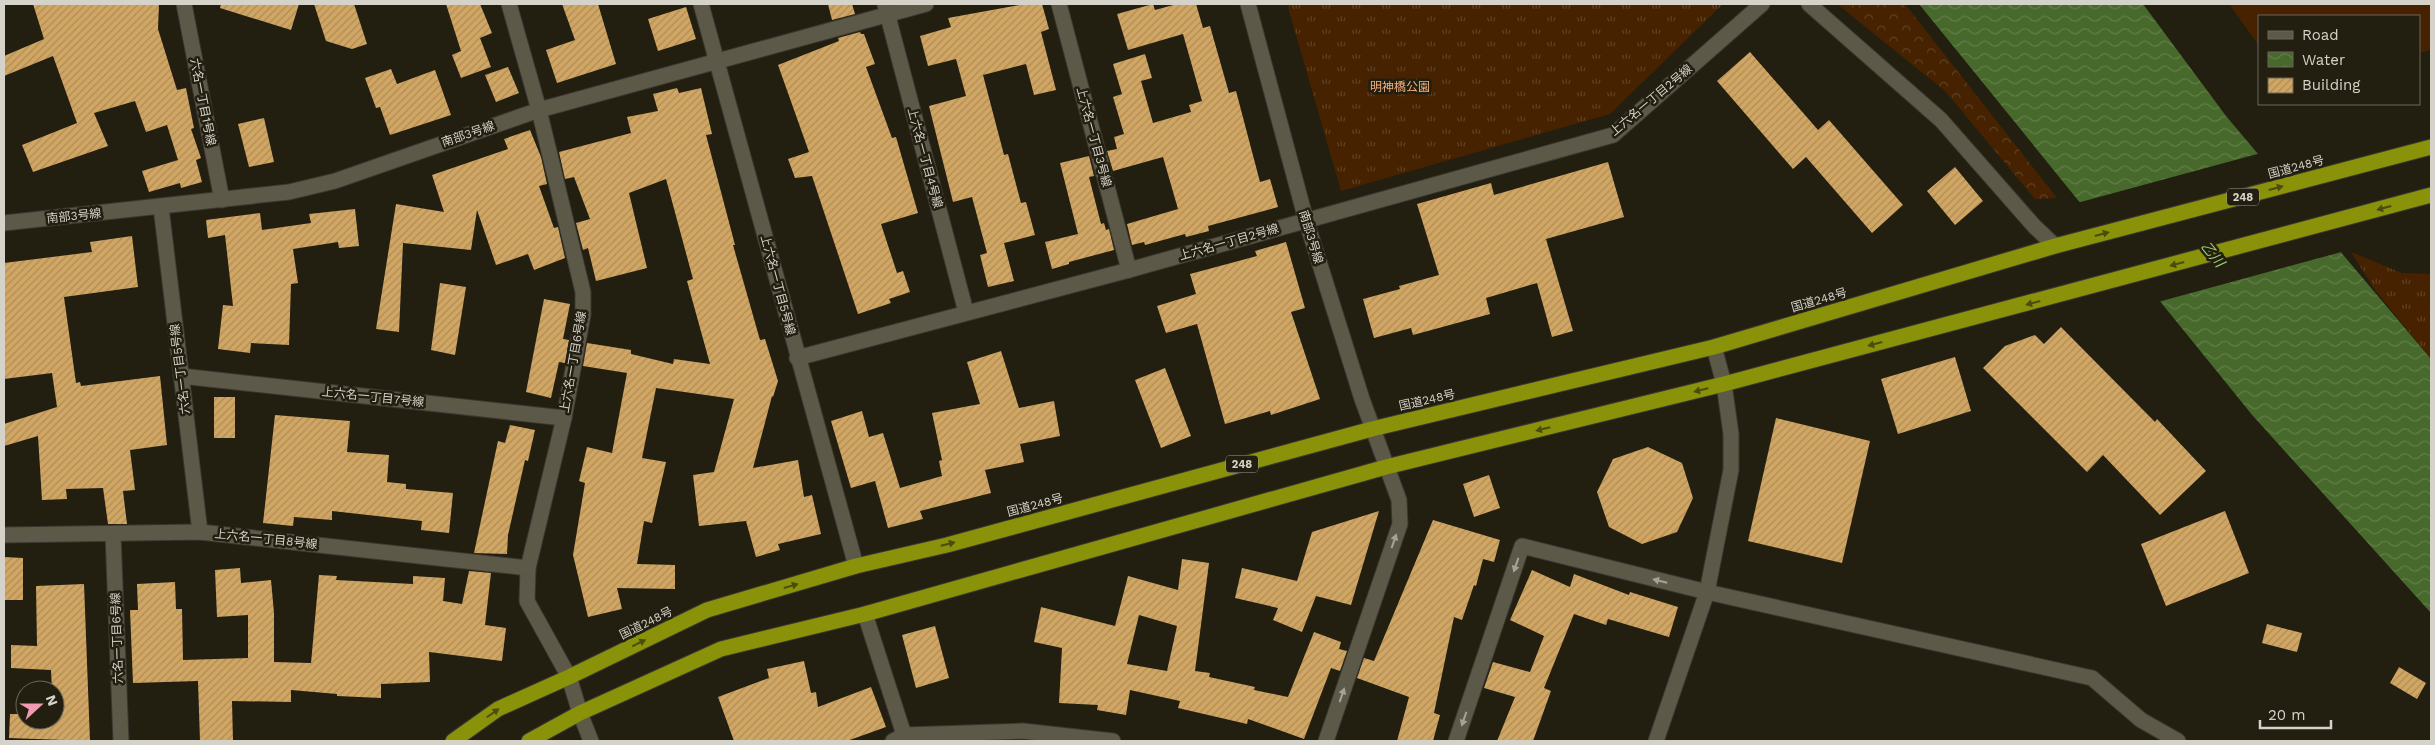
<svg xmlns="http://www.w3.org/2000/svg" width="2435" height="745" viewBox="0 0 2435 745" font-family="'Work Sans','Noto Sans JP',sans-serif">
<defs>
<pattern id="grass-tufts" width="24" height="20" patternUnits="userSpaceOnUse" patternTransform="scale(1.25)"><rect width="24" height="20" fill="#462200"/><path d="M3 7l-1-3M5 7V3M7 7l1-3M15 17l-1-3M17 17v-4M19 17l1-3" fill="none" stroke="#604124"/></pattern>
<pattern id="forest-crowns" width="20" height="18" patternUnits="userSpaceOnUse" patternTransform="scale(1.25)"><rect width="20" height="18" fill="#462200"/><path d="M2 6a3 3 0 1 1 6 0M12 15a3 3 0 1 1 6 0" fill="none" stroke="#604124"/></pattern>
<pattern id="water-waves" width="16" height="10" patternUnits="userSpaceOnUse" patternTransform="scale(1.25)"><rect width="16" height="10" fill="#47692b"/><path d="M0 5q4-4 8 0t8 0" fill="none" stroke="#617e48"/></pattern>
<pattern id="building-hatch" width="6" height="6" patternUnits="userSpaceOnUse" patternTransform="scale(1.25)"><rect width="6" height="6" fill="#d1a663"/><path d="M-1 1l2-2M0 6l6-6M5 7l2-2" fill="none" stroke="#ad8c59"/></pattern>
</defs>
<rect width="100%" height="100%" fill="#221e10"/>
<g fill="url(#grass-tufts)">
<polygon points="1287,4 1723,4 1610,114 1341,191"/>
<polygon points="2351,252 2402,273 2431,274 2431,359 2375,290"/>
</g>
<polygon fill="url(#forest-crowns)" points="1837,4 1905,4 2057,198 2035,199 1945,91"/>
<polygon fill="#462200" points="2229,4 2431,4 2431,50 2419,53 2419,16 2259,16 2259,46"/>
<polygon fill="url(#water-waves)" points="1919,4 2143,4 2226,116 2431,359 2431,613 2253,416"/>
<polygon fill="#221e10" points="2261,153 2345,251 2158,302 2077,203"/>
<g fill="url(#building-hatch)" fill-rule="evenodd">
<polygon points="33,4 159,4 158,29 177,90 186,88 194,128 191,129 201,158 196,160 202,182 181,188 180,183 149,192 142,171 178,160 167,125 146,132 135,101 94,113 108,146 33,172 22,145 77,123 53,56 4,76 4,56 44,39"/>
<polygon points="221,4 299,4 291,30 220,8"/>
<polygon points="314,4 354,4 367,44 352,49 326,41"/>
<polygon points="446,4 480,4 492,33 480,38 491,67 461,78 452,55 461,51"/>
<polygon points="562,4 598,4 616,64 557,83 546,50 575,40"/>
<polygon points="828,4 852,4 855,14 832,20"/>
<polygon points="1025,4 1042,4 1049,29 1041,32 1056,90 1034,95 1026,64 983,75 1004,155 1008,154 1021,203 1026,202 1035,235 1004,243 1014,281 988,287 980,255 987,253 972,197 953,202 929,106 966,96 956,59 928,66 920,36 951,27 948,18"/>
<polygon points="1153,4 1155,10 1177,4 1196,4 1203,28 1210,26 1229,93 1236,91 1260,182 1270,179 1278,207 1208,226 1209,231 1186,237 1185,234 1145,245 1144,242 1132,245 1127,224 1178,209 1163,157 1113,171 1107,151 1117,149 1114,137 1124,134 1113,97 1122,94 1113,64 1145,54 1152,78 1141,81 1153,123 1191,112 1189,105 1202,101 1183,34 1128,50 1117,14"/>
<polygon points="686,7 696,39 658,51 648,19"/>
<polygon points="860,32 861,34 864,34 875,64 866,67 892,138 896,137 918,213 881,224 897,273 903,271 910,292 889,299 891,303 858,314 812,176 795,178 788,159 809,152 778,65 839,41 838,38"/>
<polygon points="1750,52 1818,130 1829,120 1903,205 1872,233 1806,157 1793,169 1717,81"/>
<polygon points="508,67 519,93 496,102 485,75"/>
<polygon points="391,69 397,84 435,70 451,115 390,135 380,107 376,108 365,78"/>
<polygon points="677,88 679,93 701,88 712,134 706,135 735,245 733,245 760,340 765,339 778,381 773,397 772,396 753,468 798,460 804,497 812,495 821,534 778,544 780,550 756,557 746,521 699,526 693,475 714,472 734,399 656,388 642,458 666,462 652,523 644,521 637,564 675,565 675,589 617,588 622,609 588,617 573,555 585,483 579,481 587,447 612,453 627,373 583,366 587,343 631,350 631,354 673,364 674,359 710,364 687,281 693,279 666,179 629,193 647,268 596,281 588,248 583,250 576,223 590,219 574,177 565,179 559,152 631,133 627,117 658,111 653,94"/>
<polygon points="264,118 274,162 249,167 238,124"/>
<polygon points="530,130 541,157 547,184 539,186 554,228 558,227 565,258 534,270 528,254 496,265 477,210 471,250 403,243 399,332 376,329 396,204 444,212 432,175 508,149 504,139"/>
<polygon points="1089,156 1094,176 1089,177 1101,224 1104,223 1106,230 1109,229 1114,250 1069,262 1069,264 1052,269 1045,242 1078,234 1060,163"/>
<polygon points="1608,162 1624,217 1546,239 1573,331 1552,337 1537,283 1486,298 1490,314 1413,335 1411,328 1374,338 1363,299 1400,289 1399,286 1439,275 1417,204 1491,183 1494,195"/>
<polygon points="1955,167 1983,201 1955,225 1927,191"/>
<polygon points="355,209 359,246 339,248 338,242 293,249 298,283 291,284 289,345 251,343 250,353 218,349 223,305 233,306 225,235 208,238 206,220 260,213 262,230 311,223 309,214"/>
<polygon points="132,236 138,287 64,297 76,383 80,382 81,386 160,376 167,445 130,450 135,490 123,491 127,524 108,524 103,488 66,489 67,499 42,500 38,436 4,446 4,424 57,407 52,373 4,379 4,263 92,252 90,242"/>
<polygon points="1286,242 1305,308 1291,312 1320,399 1271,415 1270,411 1225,424 1197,324 1166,333 1157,306 1196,294 1190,274 1257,256 1255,251"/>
<polygon points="440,283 466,287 455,355 431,350"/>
<polygon points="544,299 570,304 563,339 569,340 565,363 559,362 551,398 526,392"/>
<polygon points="2061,327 2155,422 2157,419 2206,471 2160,515 2103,455 2087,472 1983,368 2005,346 2035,335 2044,344"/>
<polygon points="1001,351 1019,408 1054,401 1060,436 1020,444 1024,462 985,470 991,493 920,511 923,519 888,528 875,481 851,488 831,421 862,411 869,437 883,433 900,488 942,476 939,461 942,460 932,413 980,404 967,362"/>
<polygon points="1955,357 1971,411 1898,434 1881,379"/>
<polygon points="1165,368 1191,436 1161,448 1135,380"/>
<rect x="214" y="397" width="21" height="41"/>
<polygon points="275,415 350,421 347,452 389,455 387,482 406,484 406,489 453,493 449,533 421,530 422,521 332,511 332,520 294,517 293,526 263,523"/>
<polygon points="1776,418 1870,441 1842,563 1748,541"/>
<polygon points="510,425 535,430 528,461 525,460 508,535 507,554 474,553 498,441 505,443"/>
<polygon points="1648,447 1682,463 1693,498 1677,532 1642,544 1609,527 1597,492 1613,459"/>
<polygon points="1489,475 1500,508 1474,517 1463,484"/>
<polygon points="1379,511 1351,605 1316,596 1302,632 1273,620 1278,608 1235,598 1242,568 1297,581 1312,532"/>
<polygon points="2225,511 2249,573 2166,606 2141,544"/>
<polygon points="1433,520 1500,540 1494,562 1483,559 1476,586 1474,585 1462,620 1454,617 1434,713 1440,715 1433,741 1397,741 1409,697 1357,678 1364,658 1374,661"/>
<polygon points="4,557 23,558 23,600 4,600"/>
<path d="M1182 559 1209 563 1195 671 1210 673 1209 677 1255 687 1254 690 1288 697 1314 632 1341 642 1339 649 1347 651 1340 671 1331 668 1304 739 1248 719 1247 724 1178 708 1180 701 1130 690 1126 715 1097 710 1098 705 1059 703 1062 648 1034 642 1041 607 1115 626 1128 576 1178 590ZM1139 615 1177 626 1167 671 1127 664Z"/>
<polygon points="240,568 241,583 271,580 274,613 274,662 311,663 319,575 337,576 336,580 413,584 413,576 445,578 443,601 462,604 469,571 491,573 485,625 506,628 502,661 429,652 430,682 381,684 381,698 337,696 337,694 291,690 291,702 232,701 233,741 200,741 198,681 133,683 130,610 138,610 137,584 175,582 176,609 182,609 183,660 248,658 248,615 217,617 215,570"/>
<polygon points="1532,570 1570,587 1574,574 1629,595 1630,592 1678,607 1669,637 1608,619 1606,625 1574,614 1544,688 1551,691 1533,741 1497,741 1515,697 1484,688 1493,662 1530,672 1544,636 1510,620"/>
<polygon points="84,584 90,741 9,738 10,714 25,714 25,720 55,720 55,690 52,690 51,670 11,668 11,645 37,646 36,586"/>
<polygon points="2267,624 2302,633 2297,652 2262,643"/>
<polygon points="935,626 949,678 916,688 902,635"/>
<polygon points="804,661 811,693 816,692 818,707 871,687 886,727 847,741 734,741 718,697 769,678 767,669"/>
<polygon points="2399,667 2426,683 2417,699 2390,683"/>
</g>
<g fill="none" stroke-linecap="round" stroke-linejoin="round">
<g stroke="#3b3831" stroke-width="17">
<g id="minor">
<polyline points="184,4 222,200"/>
<polyline points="509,4 539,110 583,292 583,315 564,418 528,568 527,601 569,677 580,713 591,741"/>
<polyline points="701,4 856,566"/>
<polyline points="1059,4 1129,270"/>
<polyline points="1248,4 1306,220 1362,399 1399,500 1400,524 1326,741"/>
<polyline points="1809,4 1941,120 2034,226 2055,246"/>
<polyline points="885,5 966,312"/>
<polyline points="161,207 200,532"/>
<polyline points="4,223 289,192 335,181 539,110 926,4"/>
<polyline points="797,358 1129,270 1613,135 1762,4"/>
<polyline points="181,376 564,418"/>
<polyline points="113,534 121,741"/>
<polyline points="4,535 200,532 528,568"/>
<polyline points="865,614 906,741"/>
<polyline points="893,741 904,735 1023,731 1113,741"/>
<polyline points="1456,741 1522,546 1707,592 2092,678 2141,720 2178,741"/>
<polyline points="1656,741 1707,592 1731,470 1731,434 1724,384 1714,347"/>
</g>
</g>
<g stroke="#3b3831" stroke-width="17">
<g id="highway">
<polyline points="453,741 498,709 569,677 707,610 856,566 947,545 1372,429 1714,347 2055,246 2431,147"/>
<polyline points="529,741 580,713 721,649 865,614 1386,467 1724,384 2431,195"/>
</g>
</g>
<use href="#minor" stroke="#5d5949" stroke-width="15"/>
<use href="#highway" stroke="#899208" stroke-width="15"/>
</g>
<defs><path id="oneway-solid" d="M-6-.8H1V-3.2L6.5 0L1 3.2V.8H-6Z" transform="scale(1.25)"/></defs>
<g fill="#4b4c0d">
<use href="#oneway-solid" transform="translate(2276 188) rotate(-15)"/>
<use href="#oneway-solid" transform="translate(2384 208) rotate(165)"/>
<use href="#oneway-solid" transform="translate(2102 234) rotate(-15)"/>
<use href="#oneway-solid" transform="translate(2177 264) rotate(165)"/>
<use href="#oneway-solid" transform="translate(2033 303) rotate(165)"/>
<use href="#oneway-solid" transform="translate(1875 344) rotate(165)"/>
<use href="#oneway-solid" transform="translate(1701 390) rotate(166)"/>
<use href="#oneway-solid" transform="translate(1543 429) rotate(166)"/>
<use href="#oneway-solid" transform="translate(948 544) rotate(-14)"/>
<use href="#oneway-solid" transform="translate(791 586) rotate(-16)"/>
<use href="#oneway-solid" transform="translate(639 643) rotate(-26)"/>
<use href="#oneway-solid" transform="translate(493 713) rotate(-35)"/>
</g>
<g fill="#a5a296">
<use href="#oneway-solid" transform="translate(1394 541) rotate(-71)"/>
<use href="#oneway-solid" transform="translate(1516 565) rotate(109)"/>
<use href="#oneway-solid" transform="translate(1660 581) rotate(-166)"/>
<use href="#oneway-solid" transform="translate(1342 695) rotate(-71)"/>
<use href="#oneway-solid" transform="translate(1464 719) rotate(109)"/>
</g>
<g text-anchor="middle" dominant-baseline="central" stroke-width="5" stroke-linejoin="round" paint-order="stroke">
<g fill="#221e10" stroke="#9f9c92" stroke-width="1">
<rect x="2227" y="188.5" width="32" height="17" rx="4"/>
<rect x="1226" y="455.5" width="32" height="17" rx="4"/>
</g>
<g font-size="11" font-weight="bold" fill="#d5d2c9">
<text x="2243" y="197">248</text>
<text x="1242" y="464">248</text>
</g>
<g font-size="12" fill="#f4b17e" stroke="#221e10">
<text x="1400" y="87">明神橋公園</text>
</g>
<g font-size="12" fill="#d5d2c9" stroke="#221e10">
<text transform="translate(1651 100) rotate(-40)">上六名一丁目2号線</text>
<text transform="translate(203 102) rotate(79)">六名一丁目1号線</text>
<text transform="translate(468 134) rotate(-19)">南部3号線</text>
<text transform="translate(1094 137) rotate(75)">上六名一丁目3号線</text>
<text transform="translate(925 158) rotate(75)">上六名一丁目4号線</text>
<text transform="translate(2296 167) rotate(-15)">国道248号</text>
<text transform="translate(74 216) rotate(-6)">南部3号線</text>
<text transform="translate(1311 237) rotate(73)">南部3号線</text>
<text transform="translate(1229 242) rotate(-16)">上六名一丁目2号線</text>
<text transform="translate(778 285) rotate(75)">上六名一丁目5号線</text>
<text transform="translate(1819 300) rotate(-16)">国道248号</text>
<text transform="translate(573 362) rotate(-80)">上六名一丁目6号線</text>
<text transform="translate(180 369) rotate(-97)">六名一丁目5号線</text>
<text transform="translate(373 397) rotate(6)">上六名一丁目7号線</text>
<text transform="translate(1427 400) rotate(-13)">国道248号</text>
<text transform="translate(1035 505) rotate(-15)">国道248号</text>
<text transform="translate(266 539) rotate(6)">上六名一丁目8号線</text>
<text transform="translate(646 623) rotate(-26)">国道248号</text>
<text transform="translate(117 638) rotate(-92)">六名一丁目6号線</text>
</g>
<g font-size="14" font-style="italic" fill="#9dd078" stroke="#221e10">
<text transform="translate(2213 254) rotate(51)">乙川</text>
</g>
</g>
<rect width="2435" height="745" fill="none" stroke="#d5d2c9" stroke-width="10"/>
<rect x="2258" y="15" width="162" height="90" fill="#221e10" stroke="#6a665a"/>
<rect x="2268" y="31" width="25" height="8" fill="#5d5949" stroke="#6a665a"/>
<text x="2302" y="40" font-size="15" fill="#d5d2c9">Road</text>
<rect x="2268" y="52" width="25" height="15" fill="url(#water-waves)" stroke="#6a665a"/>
<text x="2302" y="65" font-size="15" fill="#d5d2c9">Water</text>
<rect x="2268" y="78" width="25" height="15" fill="url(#building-hatch)" stroke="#6a665a"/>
<text x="2302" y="90" font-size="15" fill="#d5d2c9">Building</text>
<g transform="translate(40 705) rotate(69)"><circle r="24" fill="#221e10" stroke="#6a665a"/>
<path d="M0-4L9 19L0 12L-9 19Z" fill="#f19ab2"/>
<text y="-8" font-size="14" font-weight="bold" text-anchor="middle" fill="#d5d2c9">N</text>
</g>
<path d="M2260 720v8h71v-8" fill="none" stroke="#d5d2c9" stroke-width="2.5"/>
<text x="2268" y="720" font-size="15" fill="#d5d2c9" stroke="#221e10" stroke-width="4" paint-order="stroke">20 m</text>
</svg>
